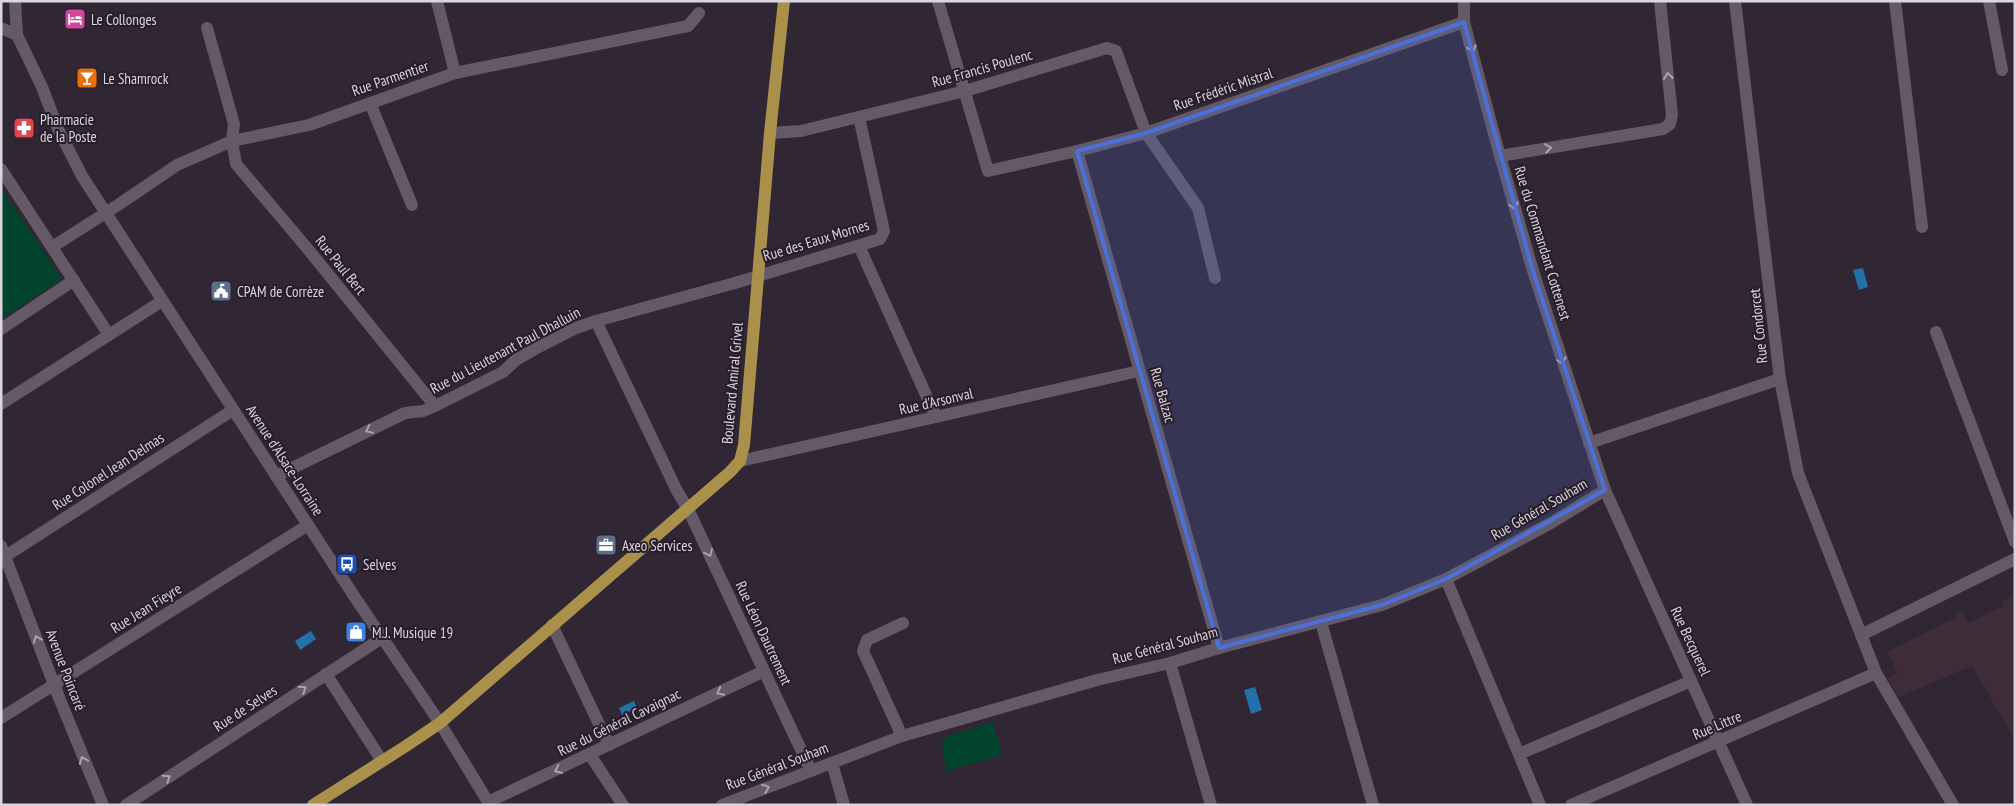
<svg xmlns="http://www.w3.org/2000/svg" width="2016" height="806" viewBox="0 0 2016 806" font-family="'PT Sans Narrow',sans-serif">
<rect width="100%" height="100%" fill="#312734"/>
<polygon fill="#3e2d37" points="2015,595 2015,740 1972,666 1898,697 1888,679 1898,673 1887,652 1957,617 1955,614 1962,610 1969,623 2004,605 2002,601"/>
<g fill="#01432c">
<polygon points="1,187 62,279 1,319"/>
<polygon points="993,722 1002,755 946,771 942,741 948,736"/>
</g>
<g fill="#2271a8">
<polygon points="1863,268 1868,287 1859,290 1853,270"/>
<polygon points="311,631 316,639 300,650 295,641"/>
<polygon points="1255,687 1262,710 1251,714 1244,690"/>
<polygon points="634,701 637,708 622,715 619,708"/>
</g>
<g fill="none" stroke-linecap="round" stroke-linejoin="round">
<g stroke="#645967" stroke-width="12">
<polyline points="437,1 455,73"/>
<polyline points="938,1 988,171 1077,151 1146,133 1464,22"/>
<polyline points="1464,1 1464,22 1500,156 1533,271 1605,490 1747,805"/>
<polyline points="1735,1 1780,379 1798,473 1876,673 1953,805"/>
<polyline points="1895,1 1922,227"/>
<polyline points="1989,1 2002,70"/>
<polyline points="207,28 234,124 232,141 236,164 307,248 435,406"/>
<polyline points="370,103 412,205"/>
<polyline points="770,133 801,131 965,91 1107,48 1116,51 1146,133 1198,208 1215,278"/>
<polyline points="1077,151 1219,648"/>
<polyline points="1500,156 1663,129 1670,124 1672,115 1660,1"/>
<polyline points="1,169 109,335"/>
<polyline points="57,244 118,205 177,165 232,141 309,125 455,73 688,26 699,13"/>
<polyline points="859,246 936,417"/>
<polyline points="596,321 677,491 688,509 811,771"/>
<polyline points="1,329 74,280"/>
<polyline points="1936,332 2015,542"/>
<polyline points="1,404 162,301"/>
<polyline points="1589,443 1780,379"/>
<polyline points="740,461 1139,371"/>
<polyline points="276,476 405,413 423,411 435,406 503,372 516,360 535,349 576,328 596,321 735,283 880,239 884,231 859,117"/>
<polyline points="1,546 60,700 103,805"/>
<polyline points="1,559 233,410"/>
<polyline points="1446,579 1540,805"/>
<polyline points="1321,622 1373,805"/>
<polyline points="552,625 609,745"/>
<polyline points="1861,635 2015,559"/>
<polyline points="1170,663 1211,805"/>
<polyline points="326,674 382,761"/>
<polyline points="1,718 308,525"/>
<polyline points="902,736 863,651 867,640 903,623"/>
<polyline points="1519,754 1691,681"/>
<polyline points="590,755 623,805"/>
<polyline points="832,763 844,805"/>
<polyline points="488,802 764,671"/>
<polyline points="126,805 382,638"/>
<polyline points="722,805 902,736 1097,680 1170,663 1219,648 1382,605 1446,579 1551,523 1605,490"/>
<polyline points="1571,805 1876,673"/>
</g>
<g stroke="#645967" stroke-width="12">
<polyline points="15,1 17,35 42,87 58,129 82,176 354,596 440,723 490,805"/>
<polyline points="1,28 17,35"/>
</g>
<polyline stroke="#aa904a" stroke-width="12" points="313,805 406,746 440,723 730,472 740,461 744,445 770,133 784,1"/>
</g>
<defs><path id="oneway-chevron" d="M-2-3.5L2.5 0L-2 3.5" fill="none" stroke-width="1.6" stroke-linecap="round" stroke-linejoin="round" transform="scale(1.25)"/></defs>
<g stroke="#aba3ae">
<use href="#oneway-chevron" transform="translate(1472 49) rotate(75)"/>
<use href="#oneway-chevron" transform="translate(1668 76) rotate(-96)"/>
<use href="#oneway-chevron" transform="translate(1548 148) rotate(-9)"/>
<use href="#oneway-chevron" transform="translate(1514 206) rotate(74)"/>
<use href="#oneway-chevron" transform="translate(1562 361) rotate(72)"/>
<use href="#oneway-chevron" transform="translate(369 430) rotate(154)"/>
<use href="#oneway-chevron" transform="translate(709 553) rotate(65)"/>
<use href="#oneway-chevron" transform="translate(37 639) rotate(-111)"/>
<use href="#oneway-chevron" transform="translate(303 689) rotate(-33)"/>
<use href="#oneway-chevron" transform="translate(720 692) rotate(154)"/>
<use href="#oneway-chevron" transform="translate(83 760) rotate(-112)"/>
<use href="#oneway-chevron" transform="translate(558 770) rotate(155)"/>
<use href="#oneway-chevron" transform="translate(167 778) rotate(-33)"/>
<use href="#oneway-chevron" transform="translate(766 788) rotate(-21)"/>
</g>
<path fill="#4c70d9" fill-opacity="0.2" stroke="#4c70d9" stroke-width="4" stroke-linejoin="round" d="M1464 22 1533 271 1605 490 1446 579 1382 605 1219 648 1077 151 1146 133Z"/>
<defs>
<g id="hotel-square" transform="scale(1.125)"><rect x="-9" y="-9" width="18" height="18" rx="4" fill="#d1479c" stroke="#271e2a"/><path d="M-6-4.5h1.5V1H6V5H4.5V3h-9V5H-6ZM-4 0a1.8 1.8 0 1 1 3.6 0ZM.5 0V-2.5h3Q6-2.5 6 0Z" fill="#fff"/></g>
<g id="bar-square" transform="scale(1.125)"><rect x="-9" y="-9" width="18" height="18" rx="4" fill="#e8710a" stroke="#271e2a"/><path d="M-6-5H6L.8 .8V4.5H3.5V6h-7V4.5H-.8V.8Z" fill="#fff"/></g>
<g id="pharmacy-square" transform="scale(1.125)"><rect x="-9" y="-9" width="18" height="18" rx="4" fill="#e0444e" stroke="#271e2a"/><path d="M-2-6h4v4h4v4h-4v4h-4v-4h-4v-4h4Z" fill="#fff"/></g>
<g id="civic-square" transform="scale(1.125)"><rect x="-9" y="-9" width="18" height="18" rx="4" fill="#5c6f8a" stroke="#271e2a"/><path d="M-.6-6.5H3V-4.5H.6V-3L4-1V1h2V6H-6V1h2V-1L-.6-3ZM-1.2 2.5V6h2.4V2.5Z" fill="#fff"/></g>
<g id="office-square" transform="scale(1.125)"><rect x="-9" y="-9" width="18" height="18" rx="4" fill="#5c6f8a" stroke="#271e2a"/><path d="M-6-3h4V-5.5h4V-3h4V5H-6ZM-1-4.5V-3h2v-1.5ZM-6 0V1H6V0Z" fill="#fff"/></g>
<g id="bus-square" transform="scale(1.125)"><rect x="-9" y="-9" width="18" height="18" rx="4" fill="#1a4fb4" stroke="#271e2a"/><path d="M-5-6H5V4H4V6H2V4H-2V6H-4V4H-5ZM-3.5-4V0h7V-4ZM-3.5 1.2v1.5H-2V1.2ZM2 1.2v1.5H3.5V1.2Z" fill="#fff"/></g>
<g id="shop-square" transform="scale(1.125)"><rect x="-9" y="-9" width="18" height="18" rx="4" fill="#3f7fe0" stroke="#271e2a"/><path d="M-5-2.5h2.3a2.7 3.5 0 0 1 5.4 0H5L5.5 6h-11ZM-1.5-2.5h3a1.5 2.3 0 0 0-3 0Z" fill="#fff"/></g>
</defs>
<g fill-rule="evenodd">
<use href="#hotel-square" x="75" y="19"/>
<use href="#bar-square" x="87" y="78"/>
<use href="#pharmacy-square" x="24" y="128"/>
<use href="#civic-square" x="221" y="291"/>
<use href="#office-square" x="606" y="545"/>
<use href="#bus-square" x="347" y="564"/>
<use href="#shop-square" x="356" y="632"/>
</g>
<g text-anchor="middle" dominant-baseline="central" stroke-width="4" stroke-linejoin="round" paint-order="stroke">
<g font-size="15" fill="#dbd5dd" stroke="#271e2a" text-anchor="start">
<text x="91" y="19">Le Collonges</text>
<text x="103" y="78">Le Shamrock</text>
<text x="40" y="119">Pharmacie<tspan x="40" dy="17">de la Poste</tspan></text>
<text x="237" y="291">CPAM de Corrèze</text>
<text x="622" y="545">Axeo Services</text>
<text x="363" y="564">Selves</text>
<text x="372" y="632">M.J. Musique 19</text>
</g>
<g font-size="15" fill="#dbd5dd" stroke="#271e2a">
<text transform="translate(982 68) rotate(-16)">Rue Francis Poulenc</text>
<text transform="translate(390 78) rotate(-19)">Rue Parmentier</text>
<text transform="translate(1223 89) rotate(-19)">Rue Frédéric Mistral</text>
<text transform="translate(816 240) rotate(-17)">Rue des Eaux Mornes</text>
<text transform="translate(1543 243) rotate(73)">Rue du Commandant Cottenest</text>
<text transform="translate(341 265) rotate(51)">Rue Paul Bert</text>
<text transform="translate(1758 326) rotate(-96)">Rue Condorcet</text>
<text transform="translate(505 350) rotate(-28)">Rue du Lieutenant Paul Dhalluin</text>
<text transform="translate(732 383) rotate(-85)">Boulevard Amiral Grivel</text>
<text transform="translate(1163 395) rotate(74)">Rue Balzac</text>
<text transform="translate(936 401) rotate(-13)">Rue d'Arsonval</text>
<text transform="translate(285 460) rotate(57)">Avenue d'Alsace-Lorraine</text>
<text transform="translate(108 471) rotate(-33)">Rue Colonel Jean Delmas</text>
<text transform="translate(1539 509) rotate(-30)">Rue Général Souham</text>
<text transform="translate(146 608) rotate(-32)">Rue Jean Fieyre</text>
<text transform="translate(764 633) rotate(65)">Rue Léon Dautrement</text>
<text transform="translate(1691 641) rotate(65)">Rue Becquerel</text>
<text transform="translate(1165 645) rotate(-15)">Rue Général Souham</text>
<text transform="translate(66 670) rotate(69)">Avenue Poincaré</text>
<text transform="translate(245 708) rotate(-33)">Rue de Selves</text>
<text transform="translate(619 722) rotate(-26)">Rue du Général Cavaignac</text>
<text transform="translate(1717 725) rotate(-23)">Rue Littre</text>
<text transform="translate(777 766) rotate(-21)">Rue Général Souham</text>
</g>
</g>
<rect width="2016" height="806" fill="none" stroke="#dbd5dd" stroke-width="5"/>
</svg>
